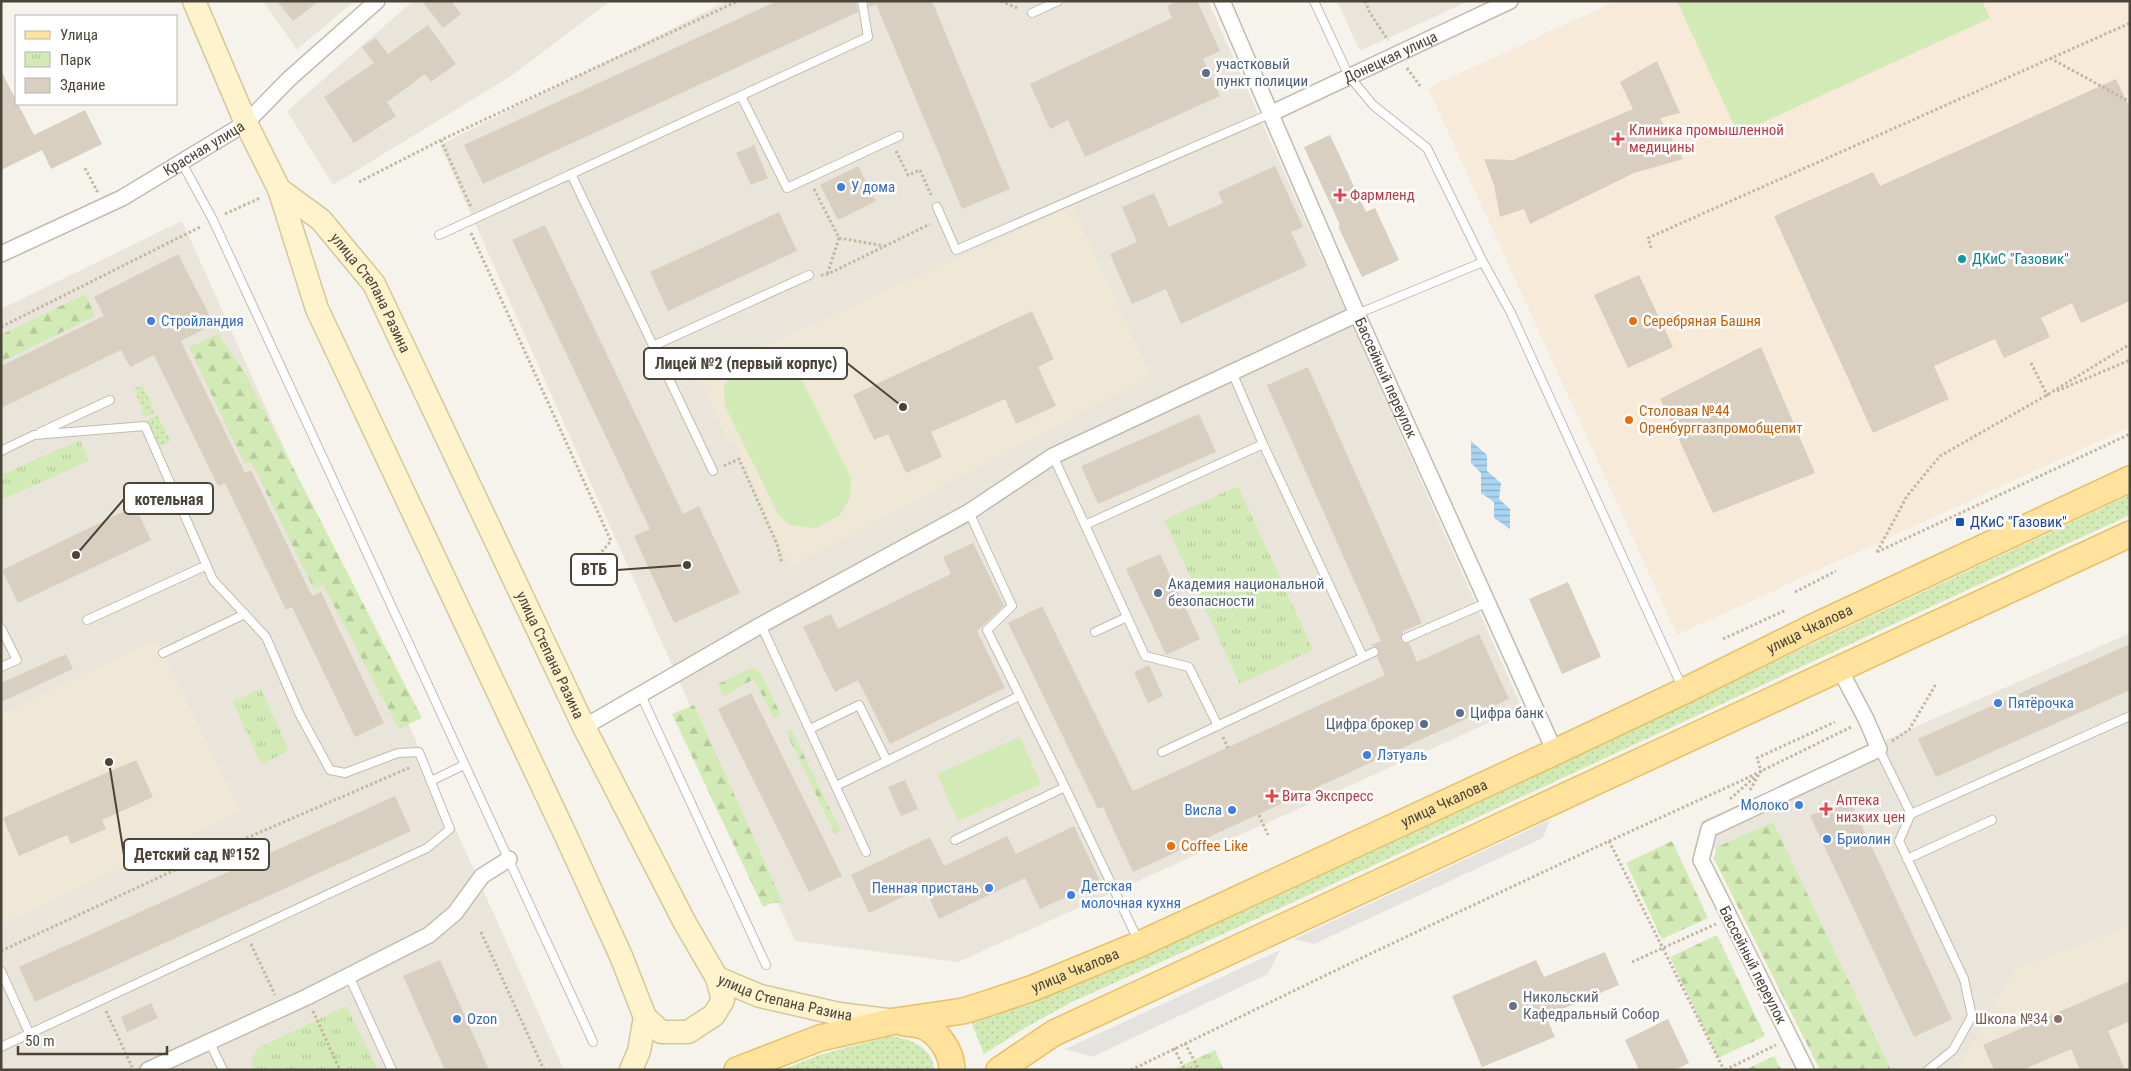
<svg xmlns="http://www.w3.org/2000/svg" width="2131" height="1071" viewBox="0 0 2131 1071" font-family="'Roboto Condensed',sans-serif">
<defs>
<pattern id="grass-dots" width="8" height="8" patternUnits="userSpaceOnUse" patternTransform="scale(1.25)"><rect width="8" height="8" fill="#d2eab5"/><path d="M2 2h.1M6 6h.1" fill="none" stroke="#b6ca9c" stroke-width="1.8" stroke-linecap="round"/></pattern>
<pattern id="forest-firs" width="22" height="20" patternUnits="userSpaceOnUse" patternTransform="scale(1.25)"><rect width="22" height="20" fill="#d2eab5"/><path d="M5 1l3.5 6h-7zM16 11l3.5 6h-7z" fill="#b6ca9c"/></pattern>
<pattern id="park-tufts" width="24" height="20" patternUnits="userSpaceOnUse" patternTransform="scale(1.25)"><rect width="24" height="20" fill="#d2eab5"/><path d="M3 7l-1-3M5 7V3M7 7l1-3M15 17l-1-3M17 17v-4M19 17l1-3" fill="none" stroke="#b6ca9c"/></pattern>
<pattern id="water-rules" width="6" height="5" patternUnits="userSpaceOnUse" patternTransform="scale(1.25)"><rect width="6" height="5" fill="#a9d4f2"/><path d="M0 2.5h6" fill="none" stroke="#8caec5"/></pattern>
</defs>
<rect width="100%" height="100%" fill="#f6f3ec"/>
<g fill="#eae5da">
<polygon points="263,1 355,1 297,49"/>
<polygon points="413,1 610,1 514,74 333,185 287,111"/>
<polygon points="727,1 1208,1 1522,708 958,962 795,941 440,145"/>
<polygon points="1337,1 1469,1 1360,51"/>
<polygon points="182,221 564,1070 1,1070 1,309"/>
<polygon points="2130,633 2130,1070 1827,1070 1701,821"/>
</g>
<polygon fill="#f7ead8" points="1616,1 2130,1 2130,427 1677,635 1428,88"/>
<g fill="#efe8d6">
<polygon points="1072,206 1151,376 790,567 732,437 727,439 699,376"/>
<polygon points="157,639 240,811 1,925 1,714"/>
<polygon points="2130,926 2130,1070 1957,1070 2015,969"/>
</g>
<g fill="url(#grass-dots)">
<polygon points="142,385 155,412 145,417 134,389"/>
<polygon points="157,415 171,441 160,446 147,420"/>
<path d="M2130 495V515C1777 676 1427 844 1072 1002L1030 1025 984 1054 971 1021 997 1014 1047 995 1565 760Z"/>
<path d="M891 1036C910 1039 933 1047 934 1070H782L819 1055Z"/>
</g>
<g fill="url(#forest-firs)">
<polygon points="85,294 95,316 1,362 1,335"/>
<polygon points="218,334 244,372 422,718 399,729 323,585 314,589 251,462 244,463 189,347"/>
<polygon points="753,667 761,674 781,715 774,718 754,679 723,696 718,684"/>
<polygon points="694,705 783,903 772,903 763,907 672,714"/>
<polygon points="791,729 841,831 835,834 786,732"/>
<polygon points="1773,822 1891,1070 1820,1070 1714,859 1717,847"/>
<polygon points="1672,841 1708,918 1662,939 1626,863"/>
<polygon points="1717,935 1765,1036 1718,1058 1670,957"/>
<polygon points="1774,1056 1781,1070 1745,1070"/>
</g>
<g fill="url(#park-tufts)">
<polygon points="80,440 89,461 1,500 1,475"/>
<polygon points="1238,486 1313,650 1240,684 1164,520"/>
<polygon points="261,689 289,751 261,764 233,702"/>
<polygon points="346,1006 378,1070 254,1070 251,1061 258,1048"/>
<polygon points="1215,1050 1224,1070 1172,1070"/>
</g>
<g fill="#d2eab5">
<polygon points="1677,1 1982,1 1990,18 1738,134"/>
<polygon points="760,358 781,358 795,367 851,478 850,498 840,515 816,528 790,525 778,514 725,406 724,385 737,370"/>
<polygon points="1020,737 1041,784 958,821 937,774"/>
</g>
<g fill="#e5e3e0">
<polygon points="1550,820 1543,838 1314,944 1294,939"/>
<polygon points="1280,950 1268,974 1092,1057 1065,1049"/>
</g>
<polygon fill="url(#water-rules)" points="1471,441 1487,455 1487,471 1501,483 1499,499 1510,509 1510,529 1494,518 1494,502 1481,493 1481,473 1471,463"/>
<g fill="#d8cfc1">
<polygon points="277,1 319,1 293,21"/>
<polygon points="422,1 451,1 461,14 443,28"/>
<polygon points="777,1 856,1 858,12 483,184 464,145"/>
<polygon points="868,1 932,1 1010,189 962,209 876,4 869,7"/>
<polygon points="1177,1 1197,1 1220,51 1203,59 1220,96 1085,157 1068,120 1050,129 1030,84 1172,18 1167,6"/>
<polygon points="428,25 456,64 431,82 425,74 387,102 396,116 354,143 324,97 374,63 362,47 376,38 388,54"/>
<polygon points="1657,61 1680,113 1660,118 1683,159 1634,173 1530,224 1524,209 1500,217 1494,185 1484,159 1513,160 1633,109 1620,82"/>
<polygon points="1,71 34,135 85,110 102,144 51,169 42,150 1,170"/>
<polygon points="2116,79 2130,108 2130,301 2081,323 2072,303 2041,318 2050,337 2004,358 1995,339 1934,366 1949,399 1873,433 1774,216 1873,172 1880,186"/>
<polygon points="1330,135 1366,212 1375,208 1399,260 1362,277 1338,226 1340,225 1304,147"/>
<polygon points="754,145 768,178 751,185 736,153"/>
<polygon points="858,166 876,201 838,220 820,185"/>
<polygon points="1275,166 1303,227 1291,232 1307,266 1181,324 1166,289 1132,304 1110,254 1137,242 1122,207 1154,193 1169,227 1223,203 1218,192"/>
<polygon points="779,212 797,251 668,311 650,272"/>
<polygon points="545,225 683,514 699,506 740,593 674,623 634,536 650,529 512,240"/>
<polygon points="178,254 214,324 181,341 245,473 251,470 312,596 321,592 384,723 355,737 292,607 286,610 225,483 218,486 154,355 130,367 121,350 1,408 1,366 104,316 94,297"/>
<polygon points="1639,275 1673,347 1628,368 1594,295"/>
<polygon points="1032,311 1054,359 1038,367 1056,406 1016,424 1005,399 931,432 942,457 906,473 888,434 874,440 853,395"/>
<polygon points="1761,347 1815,473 1713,513 1660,399"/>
<polygon points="1308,367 1422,623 1403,631 1401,641 1405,643 1409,643 1417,662 1479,634 1509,699 1133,872 1103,807 1098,809 1008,623 1042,606 1133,791 1385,675 1377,657 1379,650 1371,645 1381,641 1267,385"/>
<polygon points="1199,414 1216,452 1098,504 1081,466"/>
<polygon points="135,506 151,540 18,603 2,570"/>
<polygon points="973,543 1004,606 977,631 1005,688 890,744 858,680 835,692 803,627 831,614 838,629 951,574 943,557"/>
<polygon points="1160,554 1200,639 1166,655 1126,569"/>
<polygon points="1568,582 1601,657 1562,674 1529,599"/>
<polygon points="2130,644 2130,690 1936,777 1918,739"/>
<polygon points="66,654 73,669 1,702 1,683"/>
<polygon points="1149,665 1163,696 1148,703 1134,672"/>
<polygon points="751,693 842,876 809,892 718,709"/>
<polygon points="136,760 153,797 102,820 106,829 71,844 67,835 19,856 3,818"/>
<polygon points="905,780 918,809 901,816 888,787"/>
<polygon points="395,796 411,831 35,1002 19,967"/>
<polygon points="1849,798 1952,1019 1914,1037 1810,816"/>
<polygon points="1074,826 1100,881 1040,909 1025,878 939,919 924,887 869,913 851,875 930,837 944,866 1007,836 1016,854"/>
<polygon points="1605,952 1619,985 1546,1016 1555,1037 1482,1067 1452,996 1536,960 1544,977"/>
<polygon points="440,960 484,1059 489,1070 445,1070 403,976"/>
<polygon points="2130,981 2130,1021 2108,1031 2125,1070 2080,1070 2071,1049 2022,1070 1994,1070 1983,1045"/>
<polygon points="151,1003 158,1018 127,1032 121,1017"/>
<polygon points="1668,1019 1689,1063 1675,1070 1639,1070 1625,1040"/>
</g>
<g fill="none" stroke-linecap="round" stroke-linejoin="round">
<g stroke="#c2bbae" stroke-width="10">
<g id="service">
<polyline points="1314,1 1349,76 1373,105 1427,148 1483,262 1511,313 1683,689"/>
<polyline points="1032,13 1058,1"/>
<polyline points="741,96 787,188 899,136"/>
<polyline points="182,163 213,220 593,1042"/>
<polyline points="571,174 713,471"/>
<polyline points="937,207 956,250 1272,113"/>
<polyline points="439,235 868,37 862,1"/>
<polyline points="1357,314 1483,262"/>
<polyline points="653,346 809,275"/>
<polyline points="41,432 110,400"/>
<polyline points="1263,444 1363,657"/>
<polyline points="1,451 34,435 145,426 213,580 266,637 299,713 330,770 345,773 398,753 419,752 450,829 427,848 1,1047"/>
<polyline points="1053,456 1085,525 1263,444 1232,372"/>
<polyline points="969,512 1012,606 987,630 1065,787 1139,942"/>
<polyline points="1085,525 1145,656 1189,667 1218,726"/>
<polyline points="87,620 205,566"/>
<polyline points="761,625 866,852"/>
<polyline points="1,628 17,660 1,667"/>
<polyline points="1095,632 1127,617"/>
<polyline points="1406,638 1486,603"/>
<polyline points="163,653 245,614"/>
<polyline points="640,693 766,965"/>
<polyline points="810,729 859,705 887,761"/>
<polyline points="1879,749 1911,814 2130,716"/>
<polyline points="1162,752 1374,652"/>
<polyline points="431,781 464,765"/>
<polyline points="836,786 1019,696"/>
<polyline points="1911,814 1899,841 1964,979 1972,1016 1953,1050 1928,1070"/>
<polyline points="955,840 1065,787"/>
<polyline points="1907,859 1992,820"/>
<polyline points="1,971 30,1035"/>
<polyline points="349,976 392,1070"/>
<polyline points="209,1041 223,1070"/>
</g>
</g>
<g stroke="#c2bbae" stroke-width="18">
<g id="minor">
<path id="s1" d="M1222 1 1357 314 1555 752"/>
<path id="s2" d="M1272 113 1510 1"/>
<path id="s3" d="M1 254 122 198 246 123 289 79 377 1"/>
<polyline points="584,727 761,625 969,512 1053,456 1357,314"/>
<polyline points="148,1070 307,997 429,935 455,913 482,876 509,859"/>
<polyline points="1806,1070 1701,860 1709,829 1879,749 1866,719 1839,668"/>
</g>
</g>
<g stroke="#d6c79b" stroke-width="25">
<g id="secondary">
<polyline points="194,1 246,123 279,189 317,309 566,836 621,956 645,1017 639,1051 631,1070"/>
<path id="s4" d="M279 189 321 220 374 284 584 727 685 923 717 978 760 996 839 1014 887 1020"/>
<polyline points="645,1017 661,1032 688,1032 714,1015 723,1000 717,978"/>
</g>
</g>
<g stroke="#e6c16a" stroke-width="28">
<g id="primary">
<path d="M904 1023C910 1024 918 1024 923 1026 939 1033 952 1052 952 1070"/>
<path id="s5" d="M737 1070 820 1038 895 1021 963 1011 992 1002 1033 988 1140 944 1555 752 1684 691 1813 627 2130 479"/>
<polyline points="999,1070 1054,1033 2130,534"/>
</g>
</g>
<g stroke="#c4b79f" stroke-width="3" stroke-dasharray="2.5 2.5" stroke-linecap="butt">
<polyline points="1001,1 1019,9"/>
<polyline points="1365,1 1370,13 1388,40"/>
<polyline points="2050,58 2130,102"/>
<polyline points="1407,68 1420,86"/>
<polyline points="441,140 471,207"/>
<polyline points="896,151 908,175 920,170 931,195"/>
<polyline points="85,168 97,191 98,190"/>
<polyline points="359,182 441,140 738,1"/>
<polyline points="814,189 839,238 827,275"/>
<polyline points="225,214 260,198"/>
<polyline points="471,233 611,541 584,572"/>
<polyline points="839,238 885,246"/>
<polyline points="1651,248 1648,238 2130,23"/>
<polyline points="821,275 826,275 930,224"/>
<polyline points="1,327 202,226"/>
<polyline points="2031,363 2047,395 2049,394"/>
<polyline points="2057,391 2130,360"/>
<polyline points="724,466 739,459 777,544 782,563"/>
<polyline points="1877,552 1907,496 1940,456 2047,395 2130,344"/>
<polyline points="1877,552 2130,434"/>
<polyline points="1795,592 1836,571"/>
<polyline points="1723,639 1786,610"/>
<polyline points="1223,737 1228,748"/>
<polyline points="1892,741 1909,730 1936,684"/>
<polyline points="1750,790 1761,771 1757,758 1835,722"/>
<polyline points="1730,799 1757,775"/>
<polyline points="1259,815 1268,835"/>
<polyline points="1609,841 1724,1070"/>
<polyline points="481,932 544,1070"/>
<polyline points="251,944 275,995"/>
<polyline points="1,951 205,856 411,767"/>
<polyline points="1632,962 1716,924"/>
<polyline points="106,1011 132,1067"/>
<polyline points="313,1011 340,1070"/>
<polyline points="1185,1043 1199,1070"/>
<polyline points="1174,1048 1185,1070"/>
<polyline points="1131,1070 1351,963 1594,848 1743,780 1851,727"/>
<polyline points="1725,1070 1776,1045"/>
</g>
<use href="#service" stroke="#fff" stroke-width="8"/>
<use href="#minor" stroke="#fff" stroke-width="15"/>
<use href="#secondary" stroke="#fff3cd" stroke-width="22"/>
<use href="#primary" stroke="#ffe39c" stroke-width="25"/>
</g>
<g fill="#5c6f8a" stroke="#fff" stroke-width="2">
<circle cx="1206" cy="73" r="5"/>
<circle cx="1158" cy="593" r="5"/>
<circle cx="1460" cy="713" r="5"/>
<circle cx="1424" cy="724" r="5"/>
</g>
<g fill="#e0444e" stroke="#fff" stroke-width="2">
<path d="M1615.5 131.5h5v5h5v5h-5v5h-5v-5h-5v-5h5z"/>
<path d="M1337.5 187.5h5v5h5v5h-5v5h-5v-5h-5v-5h5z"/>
<path d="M1269.5 788.5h5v5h5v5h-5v5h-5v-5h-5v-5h5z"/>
<path d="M1823.5 801.5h5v5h5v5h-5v5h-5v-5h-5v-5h5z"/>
</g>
<g fill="#3f7fe0" stroke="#fff" stroke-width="2">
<circle cx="841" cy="187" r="5"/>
<circle cx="151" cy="321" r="5"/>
<circle cx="1998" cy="703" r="5"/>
<circle cx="1367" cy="755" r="5"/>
<circle cx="1799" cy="805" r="5"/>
<circle cx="1232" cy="810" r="5"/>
<circle cx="1827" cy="839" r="5"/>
<circle cx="989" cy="888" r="5"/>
<circle cx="1071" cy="895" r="5"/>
<circle cx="457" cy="1019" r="5"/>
</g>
<circle fill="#0f9aa8" stroke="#fff" stroke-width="2" cx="1962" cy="259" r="5"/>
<g fill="#e8710a" stroke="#fff" stroke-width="2">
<circle cx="1633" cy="321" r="5"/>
<circle cx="1629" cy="420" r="5"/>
<circle cx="1171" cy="846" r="5"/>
</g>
<rect fill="#1a4fb4" stroke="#fff" stroke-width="2" x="1955" y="517" width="10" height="10" rx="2.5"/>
<circle fill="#6b7280" stroke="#fff" stroke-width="2" cx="1513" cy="1006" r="5"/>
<circle fill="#8d6e63" stroke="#fff" stroke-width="2" cx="2058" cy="1019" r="5"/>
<g text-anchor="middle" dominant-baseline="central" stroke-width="5" stroke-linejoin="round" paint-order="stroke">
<g font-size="15" fill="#4b4439" stroke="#fff">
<text stroke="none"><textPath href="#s2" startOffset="131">Донецкая улица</textPath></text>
<text stroke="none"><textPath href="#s3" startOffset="229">Красная улица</textPath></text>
<text stroke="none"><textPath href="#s4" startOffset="141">улица Степана Разина</textPath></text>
<text stroke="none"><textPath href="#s1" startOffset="411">Бассейный переулок</textPath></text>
<text stroke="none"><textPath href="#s5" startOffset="1164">улица Чкалова</textPath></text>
<text stroke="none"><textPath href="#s4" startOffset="546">улица Степана Разина</textPath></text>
<text stroke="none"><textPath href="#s5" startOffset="759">улица Чкалова</textPath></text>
<text transform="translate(1753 965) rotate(63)">Бассейный переулок</text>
<text stroke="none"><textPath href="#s5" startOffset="354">улица Чкалова</textPath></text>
<text stroke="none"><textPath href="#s4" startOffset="981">улица Степана Разина</textPath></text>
</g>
<g font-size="15" fill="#4e5e75" stroke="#fff" text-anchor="start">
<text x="1216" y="64">участковый<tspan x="1216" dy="17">пункт полиции</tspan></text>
<text x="1168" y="584">Академия национальной<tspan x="1168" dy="17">безопасности</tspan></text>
<text x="1470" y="713">Цифра банк</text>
<text x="1414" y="724" text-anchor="end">Цифра брокер</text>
</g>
<g font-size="15" fill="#be3a42" stroke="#fff" text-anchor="start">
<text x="1629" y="130">Клиника промышленной<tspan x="1629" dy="17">медицины</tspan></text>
<text x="1350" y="195">Фармленд</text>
<text x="1282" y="796">Вита Экспресс</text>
<text x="1836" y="800">Аптека<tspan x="1836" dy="17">низких цен</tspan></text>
</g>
<g font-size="15" fill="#366cbe" stroke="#fff" text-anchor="start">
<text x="851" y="187">У дома</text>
<text x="161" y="321">Стройландия</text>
<text x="2008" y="703">Пятёрочка</text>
<text x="1377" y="755">Лэтуаль</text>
<text x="1789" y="805" text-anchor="end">Молоко</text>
<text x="1222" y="810" text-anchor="end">Висла</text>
<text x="1837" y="839">Бриолин</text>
<text x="1081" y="886">Детская<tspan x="1081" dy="17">молочная кухня</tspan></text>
<text x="979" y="888" text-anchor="end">Пенная пристань</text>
<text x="467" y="1019">Ozon</text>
</g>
<g font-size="15" fill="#0d838f" stroke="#fff" text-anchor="start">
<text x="1972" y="259">ДКиC "Газовик"</text>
</g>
<g font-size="15" fill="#c56008" stroke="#fff" text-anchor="start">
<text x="1643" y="321">Серебряная Башня</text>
<text x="1639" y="411">Столовая №44<tspan x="1639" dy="17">Оренбурггазпромобщепит</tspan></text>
<text x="1181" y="846">Coffee Like</text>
</g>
<g font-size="15" fill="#164399" stroke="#fff" text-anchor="start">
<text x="1970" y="522">ДКиС "Газовик"</text>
</g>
<g font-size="15" fill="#5b616d" stroke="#fff" text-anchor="start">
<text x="1523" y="997">Никольский<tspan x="1523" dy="17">Кафедральный Собор</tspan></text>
</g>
<g font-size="15" fill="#785e54" stroke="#fff" text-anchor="end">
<text x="2048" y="1019">Школа №34</text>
</g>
</g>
<path fill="none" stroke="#4b4439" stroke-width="2" d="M903 407L847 363M76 555L124 499M687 565L617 570M109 762L124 855"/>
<g fill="#4b4439" stroke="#fff" stroke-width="2">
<circle cx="903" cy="407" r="5"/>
<circle cx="76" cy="555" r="5"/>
<circle cx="687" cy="565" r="5"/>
<circle cx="109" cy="762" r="5"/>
</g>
<g fill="#fff" stroke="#4b4439" stroke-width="2">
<rect x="644" y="348" width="203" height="31" rx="5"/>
<rect x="124" y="483" width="89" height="31" rx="5"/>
<rect x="571" y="554" width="46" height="31" rx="5"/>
<rect x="124" y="839" width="145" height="31" rx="5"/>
</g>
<g font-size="16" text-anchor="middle" font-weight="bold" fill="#4b4439">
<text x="746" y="369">Лицей №2 (первый корпус)</text>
<text x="169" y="505">котельная</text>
<text x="594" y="575">ВТБ</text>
<text x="197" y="860">Детский сад №152</text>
</g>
<rect width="2131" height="1071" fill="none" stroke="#4b4439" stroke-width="5"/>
<rect x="15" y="15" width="162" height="90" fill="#ffffff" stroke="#b7b4b0"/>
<rect x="25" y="31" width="25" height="8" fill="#ffe39c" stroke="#b7b4b0"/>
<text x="60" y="40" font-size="15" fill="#4b4439">Улица</text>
<rect x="25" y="52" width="25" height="15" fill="url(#park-tufts)" stroke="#b7b4b0"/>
<text x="60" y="65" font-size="15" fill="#4b4439">Парк</text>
<rect x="25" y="78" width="25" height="15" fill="#d8cfc1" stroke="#b7b4b0"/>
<text x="60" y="90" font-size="15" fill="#4b4439">Здание</text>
<path d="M18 1046v8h149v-8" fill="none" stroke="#4b4439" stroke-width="2.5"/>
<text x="25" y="1046" font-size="15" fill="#4b4439" stroke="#ffffff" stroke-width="4" paint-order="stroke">50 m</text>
</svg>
